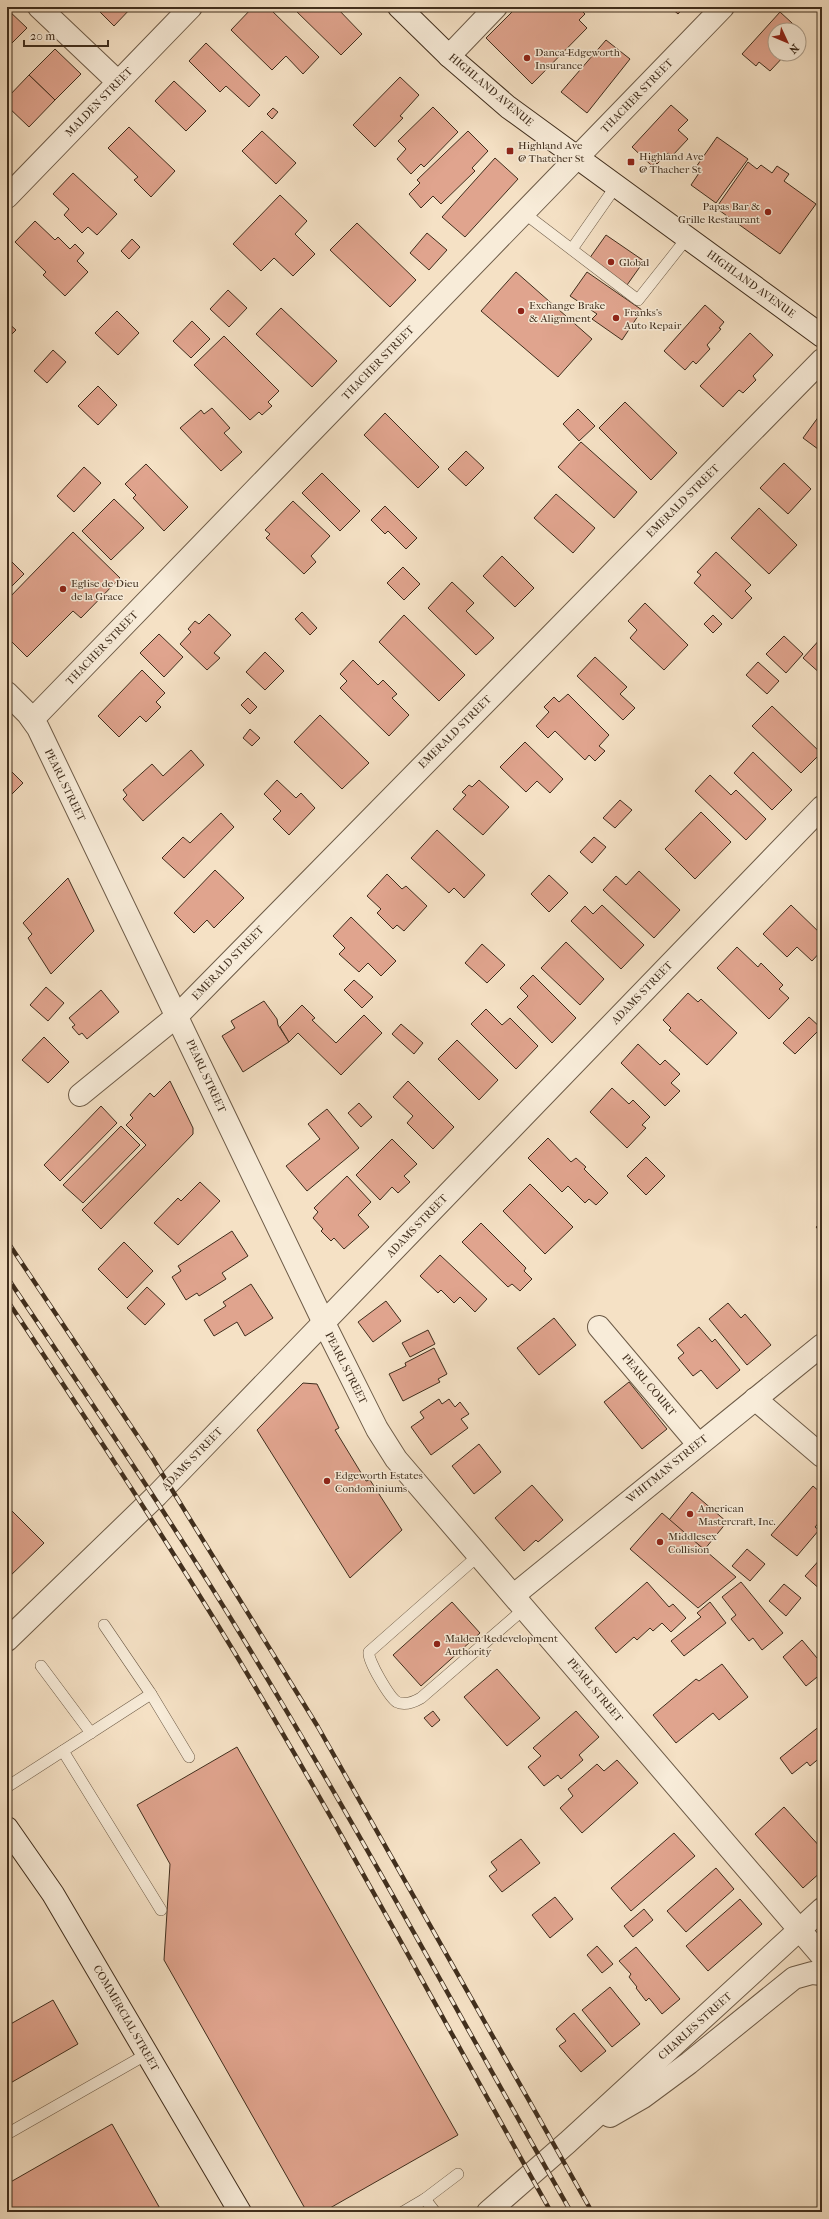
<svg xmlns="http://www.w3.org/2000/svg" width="829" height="2219" viewBox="0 0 829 2219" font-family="'IM FELL French Canon',serif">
<rect width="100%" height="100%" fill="#f5e1c5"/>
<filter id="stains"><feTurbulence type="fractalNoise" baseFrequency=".005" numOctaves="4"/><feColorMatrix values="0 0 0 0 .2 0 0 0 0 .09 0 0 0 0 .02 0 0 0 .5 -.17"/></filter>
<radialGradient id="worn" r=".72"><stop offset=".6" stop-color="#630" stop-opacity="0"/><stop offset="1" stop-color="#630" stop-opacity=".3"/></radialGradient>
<g fill="#e0a48e" stroke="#402e1d">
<polygon points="95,7 132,7 114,26"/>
<polygon points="253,7 268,7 319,57 303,74 286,56 272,70 231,30"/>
<polygon points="336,7 362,34 341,55 293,8"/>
<polygon points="517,7 578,7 585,14 579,20 587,28 532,84 486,38"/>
<polygon points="670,7 684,7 678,14"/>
<polygon points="7,9 27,28 7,48"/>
<polygon points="780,12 804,34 799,40 799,30 775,30 775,54 786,54 770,71 759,62 756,66 742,54"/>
<polygon points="606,40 630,59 587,113 561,92"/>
<polygon points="206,43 260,95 249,107 226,86 220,92 189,61"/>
<polygon points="55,49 81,74 55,100 29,75"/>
<polygon points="29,75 55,100 29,127 7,106 7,98"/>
<polygon points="400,77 419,95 400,116 403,118 375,147 353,125"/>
<polygon points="174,81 206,111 186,131 155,101"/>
<polygon points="671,105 688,120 678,130 688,139 672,156 668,153 657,164 655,162 652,166 632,147"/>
<polygon points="433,107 458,132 424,167 421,164 411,174 397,159 406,149 398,141"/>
<polygon points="273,108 278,112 272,119 267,114"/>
<polygon points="129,127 175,171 151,197 134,180 138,177 108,148"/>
<polygon points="262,131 296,163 276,184 242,151"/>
<polygon points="468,131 488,151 472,168 475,171 441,204 433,196 421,208 409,194 420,183 417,180"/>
<polygon points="717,137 748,159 716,203 691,185 701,170 696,167"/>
<polygon points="495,158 518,179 465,237 442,217"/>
<polygon points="748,162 757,169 761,165 772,173 777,166 789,174 784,181 816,204 780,254 716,208"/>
<polygon points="73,173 117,214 97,235 88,227 82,233 64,215 69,209 53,194"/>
<polygon points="280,195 307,221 295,234 315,254 293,276 274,258 261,271 233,244"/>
<polygon points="35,221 55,240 58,237 70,249 75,244 84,253 77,261 88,272 65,296 43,275 46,272 15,242"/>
<polygon points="357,223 416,280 390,307 330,250"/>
<polygon points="427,233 447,250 429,270 410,253"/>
<polygon points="606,235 644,261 627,285 589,259"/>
<polygon points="132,239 140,247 129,259 121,251"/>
<polygon points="516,272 592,339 558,377 481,311"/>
<polygon points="587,272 642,310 622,340 592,319 597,314 570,296"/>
<polygon points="228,290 247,308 229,327 210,309"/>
<polygon points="705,305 724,322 719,328 721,329 707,345 710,349 696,364 693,361 685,370 664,351"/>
<polygon points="281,308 337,361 312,387 256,334"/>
<polygon points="117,311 139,333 118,355 95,333"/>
<polygon points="192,321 210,339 191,358 173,341"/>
<polygon points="7,322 16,330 7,339"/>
<polygon points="750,333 773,355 753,376 756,380 743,393 739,390 723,407 700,386"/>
<polygon points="224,336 279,391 268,402 272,406 262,415 259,412 250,420 194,365"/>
<polygon points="53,350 66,362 47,383 34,371"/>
<polygon points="98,386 117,405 98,425 78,406"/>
<polygon points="625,402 677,453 651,480 599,428"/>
<polygon points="212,408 230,428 224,433 242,452 221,471 180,428 201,410 204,414"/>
<polygon points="578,409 595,426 579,441 563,424"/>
<polygon points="822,412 822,452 803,438"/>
<polygon points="385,413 439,467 418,488 364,435"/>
<polygon points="581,442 637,492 614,518 558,467"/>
<polygon points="466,451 484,468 466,486 448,469"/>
<polygon points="784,463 811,489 788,514 760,488"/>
<polygon points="146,464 188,507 164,531 133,498 136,495 125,484"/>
<polygon points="84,467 101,483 74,512 57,496"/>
<polygon points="322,473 360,511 340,531 302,493"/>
<polygon points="556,494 595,528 573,553 534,518"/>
<polygon points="114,499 144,528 111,560 82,531"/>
<polygon points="293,501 330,536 311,556 316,562 304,574 266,538 270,534 265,530"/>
<polygon points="385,506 417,538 406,549 388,531 385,534 371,520"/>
<polygon points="759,508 797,545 769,574 731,538"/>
<polygon points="73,532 120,578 81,618 73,611 27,657 7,637 7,600"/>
<polygon points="716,552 751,585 745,591 752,598 732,619 694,583 701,575 697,572"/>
<polygon points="502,556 534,588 515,607 483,576"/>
<polygon points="7,557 24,574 7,591"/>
<polygon points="403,567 420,584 404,600 387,583"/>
<polygon points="452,582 474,603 466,611 494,638 476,655 428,608"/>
<polygon points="645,603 688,645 664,670 630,638 637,630 628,621"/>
<polygon points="302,612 317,628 310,635 295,619"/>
<polygon points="209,614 231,635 214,653 220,658 207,670 180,644 191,632 188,629 195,621 199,624"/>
<polygon points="404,615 465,675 439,701 379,642"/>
<polygon points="713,615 722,624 713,633 704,624"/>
<polygon points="159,634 183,657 164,677 140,653"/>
<polygon points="784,636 803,654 786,673 766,654"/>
<polygon points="822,637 822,675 803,658"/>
<polygon points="265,652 284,671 265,690 246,672"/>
<polygon points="595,657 627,687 620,694 635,708 623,720 577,676"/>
<polygon points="353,660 378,685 383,680 397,694 392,698 409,715 389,736 340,688 347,681 340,674"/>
<polygon points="758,662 779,681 767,694 746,675"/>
<polygon points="142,670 165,693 156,702 161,707 146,722 140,716 119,737 98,716"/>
<polygon points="568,694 609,735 599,746 605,751 595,761 589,755 585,760 555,731 548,738 536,726 549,712 544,707 554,697 559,702"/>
<polygon points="248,698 257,707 250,714 241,705"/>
<polygon points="772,706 821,753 801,773 752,726"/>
<polygon points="320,715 369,763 342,789 294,742"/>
<polygon points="250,729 260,738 252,746 243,738"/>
<polygon points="525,742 563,779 550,793 537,781 526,792 500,767"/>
<polygon points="191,750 204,765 143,821 123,799 127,795 123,790 152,764 163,776"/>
<polygon points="753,752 792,790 772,810 734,773"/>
<polygon points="9,769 23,783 7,799 7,771"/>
<polygon points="710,775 731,795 736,790 766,819 746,840 695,791"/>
<polygon points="277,780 296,798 301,793 315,808 289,835 273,819 281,811 264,794"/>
<polygon points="479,780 509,807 483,835 453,809 466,795 462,792 469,785 472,787"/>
<polygon points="620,800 632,810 615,828 603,818"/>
<polygon points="701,812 731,842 695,879 665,849"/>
<polygon points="221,813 234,827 184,878 162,858 183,837 190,843"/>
<polygon points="437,830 485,875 464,898 454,888 449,893 411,858"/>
<polygon points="594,837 606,847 592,863 580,852"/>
<polygon points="215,870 244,898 214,928 207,920 194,933 174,913"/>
<polygon points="639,871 680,910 654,938 603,890 616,876 626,885"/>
<polygon points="387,874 402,889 406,886 427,906 404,931 397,925 393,929 377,913 381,909 367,896"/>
<polygon points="549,875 568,893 549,912 531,894"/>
<polygon points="68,878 94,931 51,974 28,938 32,934 23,923"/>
<polygon points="602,905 644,945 621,969 571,921 585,906 593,914"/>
<polygon points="791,905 822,935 822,950 812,961 797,947 787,957 763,934"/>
<polygon points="351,917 396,961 381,976 368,963 359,972 339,954 345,948 333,936"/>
<polygon points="566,942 604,979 580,1005 541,968"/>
<polygon points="482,944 505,965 487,983 465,963"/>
<polygon points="737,947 758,967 761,963 783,985 779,989 789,998 769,1019 717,968"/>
<polygon points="533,975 576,1018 552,1043 517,1007 528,996 520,988"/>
<polygon points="354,980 373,997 362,1008 344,990"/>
<polygon points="46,987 64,1003 48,1021 30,1005"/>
<polygon points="101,990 119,1012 87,1039 82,1033 79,1035 72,1027 75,1025 69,1018"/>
<polygon points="688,993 698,1002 701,999 737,1033 707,1065 669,1030 671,1028 663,1020"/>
<polygon points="264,1001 277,1019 278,1025 289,1042 243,1072 222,1036 235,1028 231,1021"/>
<polygon points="302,1005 315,1018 312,1020 336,1043 364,1015 382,1033 341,1075 298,1033 289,1042 280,1027"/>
<polygon points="486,1009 502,1025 510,1018 538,1046 516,1069 471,1024"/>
<polygon points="809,1017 821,1028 795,1054 783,1043"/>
<polygon points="401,1024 423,1043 414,1054 392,1034"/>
<polygon points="44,1037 69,1062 48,1083 22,1060"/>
<polygon points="457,1040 498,1080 479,1100 438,1059"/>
<polygon points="638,1044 660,1065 665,1060 680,1074 671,1083 680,1091 665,1106 621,1063"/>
<polygon points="170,1081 193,1128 193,1134 101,1229 82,1210 146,1145 126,1125 133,1118 130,1115 150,1093 154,1097"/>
<polygon points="408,1081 454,1127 433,1149 407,1123 413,1116 393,1097"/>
<polygon points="612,1088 629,1104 633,1100 650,1117 642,1125 646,1128 627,1148 590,1112"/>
<polygon points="359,1103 372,1117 361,1127 348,1113"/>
<polygon points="101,1106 117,1123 60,1181 44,1165"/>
<polygon points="327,1109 359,1148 307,1191 286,1166 320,1139 308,1124"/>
<polygon points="121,1126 140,1145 83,1203 63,1185"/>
<polygon points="548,1138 571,1162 576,1158 586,1167 584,1169 608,1193 596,1205 589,1199 585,1203 568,1186 562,1192 528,1158"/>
<polygon points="392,1139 417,1164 404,1176 410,1182 398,1193 392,1187 380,1200 356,1175"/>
<polygon points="646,1157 665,1176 646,1195 627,1176"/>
<polygon points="347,1176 371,1202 358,1215 369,1227 344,1249 334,1238 331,1241 321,1231 323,1229 313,1218 318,1212 314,1208"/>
<polygon points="200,1182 220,1201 178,1245 154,1223 178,1198 181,1201"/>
<polygon points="530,1184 573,1227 545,1254 503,1211"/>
<polygon points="481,1223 526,1268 524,1271 532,1279 520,1291 512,1284 508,1287 462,1242"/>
<polygon points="822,1223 822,1234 816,1227"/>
<polygon points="232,1231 248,1256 222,1273 226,1279 199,1296 197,1293 186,1300 172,1277 181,1271 178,1266"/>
<polygon points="124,1242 153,1271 127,1298 98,1269"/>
<polygon points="440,1255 487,1299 475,1312 460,1297 454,1303 441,1290 438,1293 420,1276"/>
<polygon points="251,1284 273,1318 245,1336 237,1322 214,1336 204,1320 226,1306 223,1302"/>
<polygon points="147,1287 165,1304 145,1325 127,1308"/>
<polygon points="386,1301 401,1321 373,1342 358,1322"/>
<polygon points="728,1303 741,1318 745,1314 771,1345 747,1365 709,1319"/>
<polygon points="554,1318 576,1345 539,1375 517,1348"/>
<polygon points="699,1327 712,1342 715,1339 740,1370 717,1389 701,1370 693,1376 678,1358 684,1353 677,1345"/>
<polygon points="428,1330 435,1344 410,1357 402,1343"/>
<polygon points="434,1348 447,1374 438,1379 440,1382 403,1401 389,1374 406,1366 405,1363"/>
<polygon points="629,1382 667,1429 642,1449 604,1402"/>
<polygon points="303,1383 317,1384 339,1428 335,1430 366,1481 370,1480 402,1530 350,1578 257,1430"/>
<polygon points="439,1399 442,1404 449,1399 455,1407 460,1402 469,1414 461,1419 468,1428 431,1455 411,1427 424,1418 420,1412"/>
<polygon points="479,1444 501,1472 474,1494 452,1466"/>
<polygon points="532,1485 563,1520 538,1542 536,1540 524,1551 495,1518"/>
<polygon points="813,1486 822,1494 822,1519 815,1527 819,1530 797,1556 771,1535"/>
<polygon points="692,1492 727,1522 704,1550 669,1520"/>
<polygon points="7,1506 44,1543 7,1579"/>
<polygon points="662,1513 736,1577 698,1608 630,1549"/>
<polygon points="747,1549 765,1564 750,1581 732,1566"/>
<polygon points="822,1557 822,1591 805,1576"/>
<polygon points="647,1582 669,1607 673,1604 686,1618 671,1632 662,1623 653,1631 650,1628 637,1640 634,1637 616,1653 595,1628"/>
<polygon points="741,1582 783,1633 762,1650 753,1638 749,1641 731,1619 736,1615 722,1597"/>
<polygon points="784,1584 801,1598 786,1616 769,1601"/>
<polygon points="452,1602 480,1633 421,1686 393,1655"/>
<polygon points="710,1602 726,1623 684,1656 671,1641 701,1617 697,1613"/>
<polygon points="802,1640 822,1664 822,1673 806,1686 783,1657"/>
<polygon points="722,1664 748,1697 719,1720 713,1713 676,1743 653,1715 696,1679 699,1681"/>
<polygon points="497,1669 540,1718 507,1746 464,1697"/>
<polygon points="433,1711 440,1720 432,1727 424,1718"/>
<polygon points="576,1711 599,1737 579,1755 583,1760 561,1779 558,1775 544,1786 528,1767 541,1756 533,1748"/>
<polygon points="821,1725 822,1756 810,1766 807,1762 792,1774 780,1758"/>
<polygon points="237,1747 458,2135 323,2212 307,2212 164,1960 170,1864 137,1805"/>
<polygon points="617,1760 638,1783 582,1833 560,1808 573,1796 568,1789 597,1764 604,1771"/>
<polygon points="784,1807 822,1849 822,1871 803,1888 755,1834"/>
<polygon points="674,1833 695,1856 631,1911 611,1888"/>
<polygon points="521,1839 540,1863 502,1892 489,1876 497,1870 491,1862"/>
<polygon points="716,1868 734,1889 686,1932 667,1911"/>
<polygon points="555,1897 573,1919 550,1938 532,1915"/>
<polygon points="740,1899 762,1924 708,1971 686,1946"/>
<polygon points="644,1909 653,1920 633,1937 624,1926"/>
<polygon points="597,1946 613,1964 602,1973 587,1955"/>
<polygon points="636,1947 680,1999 662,2014 649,1998 646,2001 636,1988 637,1987 629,1977 631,1974 619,1961"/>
<polygon points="610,1987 640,2024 612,2047 582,2010"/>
<polygon points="53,2000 78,2044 7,2085 7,2026"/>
<polygon points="574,2013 606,2051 581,2072 559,2046 566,2041 556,2029"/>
<polygon points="112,2124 162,2212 7,2212 7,2184"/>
</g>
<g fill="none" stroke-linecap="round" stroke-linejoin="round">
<g stroke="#6d5b47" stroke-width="12">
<g id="service">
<polyline points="524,213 638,300 687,238"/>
<polyline points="572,249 616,186"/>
<path d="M479 1555 369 1652C367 1660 390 1698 397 1702 405 1706 414 1702 421 1698L525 1608"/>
<polyline points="104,1625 151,1694"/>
<polyline points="41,1666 91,1733"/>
<polyline points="63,1751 161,1910"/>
<polyline points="7,1787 151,1694 189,1757"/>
<polyline points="7,2134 147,2054"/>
<polyline points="425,2199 458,2174"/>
<polyline points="403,2212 425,2199 435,2212"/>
</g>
</g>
<g stroke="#6d5b47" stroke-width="24">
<g id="minor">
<polyline points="39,7 118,82"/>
<polyline points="449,56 496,7"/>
<polyline points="7,197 191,7"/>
<polyline points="33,719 723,7"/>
<polyline points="80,1095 177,1016 822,360"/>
<polyline points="599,1327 698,1444"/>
<polyline points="755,1399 822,1456"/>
<polyline points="514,1595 822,1345"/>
<polyline points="7,1640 157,1495 822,807"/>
</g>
</g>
<g stroke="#6d5b47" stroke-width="24">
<g id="tertiary">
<polyline points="7,693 28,714 38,728 324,1323 377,1429 396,1459 822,1956"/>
<polyline points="610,2116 643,2097 689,2063 794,1978 812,1973 822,1974"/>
<polyline points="488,2212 568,2142 822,1909"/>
</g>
</g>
<g stroke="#402e1d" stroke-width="24">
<g id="secondary">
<polyline points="399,7 449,56 508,107 822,336"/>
<polyline points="7,1828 53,1894 240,2212"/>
</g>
</g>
<use href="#service" stroke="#f8ecd9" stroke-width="11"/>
<use href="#minor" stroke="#f8ecd9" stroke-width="22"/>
<use href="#tertiary" stroke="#f8ecd9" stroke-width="22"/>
<use href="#secondary" stroke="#f8ecd9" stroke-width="22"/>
<g stroke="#402e1d" stroke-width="4.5">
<g id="rail">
<polyline points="7,1241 153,1459 318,1727 592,2212"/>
<path d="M7 1277C88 1398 171 1519 247 1645 360 1831 463 2023 571 2212"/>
<path d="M7 1300C79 1408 151 1516 219 1627 336 1818 441 2017 551 2212"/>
</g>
</g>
<use href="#rail" stroke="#f8ecd9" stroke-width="3" stroke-dasharray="9" stroke-linecap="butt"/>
</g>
<g fill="#8f2418" stroke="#f8ecd9" stroke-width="1.5">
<circle cx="527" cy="58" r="4"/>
<rect x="506" y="147" width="8" height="8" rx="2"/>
<rect x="627" y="158" width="8" height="8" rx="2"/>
<circle cx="768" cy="212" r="4"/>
<circle cx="611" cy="262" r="4"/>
<circle cx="521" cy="311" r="4"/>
<circle cx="616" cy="318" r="4"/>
<circle cx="63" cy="589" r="4"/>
<circle cx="327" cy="1481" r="4"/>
<circle cx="690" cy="1514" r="4"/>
<circle cx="660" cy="1542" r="4"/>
<circle cx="437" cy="1644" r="4"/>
</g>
<g text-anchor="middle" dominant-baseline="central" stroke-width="3" stroke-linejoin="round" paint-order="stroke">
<g font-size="11" fill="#402e1d" stroke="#f8ecd9" text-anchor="start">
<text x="535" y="52">Danca-Edgeworth<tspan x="535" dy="13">Insurance</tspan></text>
<text x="518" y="145">Highland Ave<tspan x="518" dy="13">@ Thatcher St</tspan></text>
<text x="639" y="156">Highland Ave<tspan x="639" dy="13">@ Thacher St</tspan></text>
<text x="760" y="206" text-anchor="end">Papas Bar &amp;<tspan x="760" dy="13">Grille Restaurant</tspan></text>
<text x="619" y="262">Global</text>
<text x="529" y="305">Exchange Brake<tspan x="529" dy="13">&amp; Alignment</tspan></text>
<text x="624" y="312">Franks's<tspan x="624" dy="13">Auto Repair</tspan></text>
<text x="71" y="583">Eglise de Dieu<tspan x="71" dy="13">de la Grace</tspan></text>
<text x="335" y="1475">Edgeworth Estates<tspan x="335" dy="13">Condominiums</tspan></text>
<text x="698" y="1508">American<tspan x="698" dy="13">Mastercraft, Inc.</tspan></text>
<text x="668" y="1536">Middlesex<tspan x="668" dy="13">Collision</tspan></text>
<text x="445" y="1638">Malden Redevelopment<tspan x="445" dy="13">Authority</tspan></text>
</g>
<g font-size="11" fill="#402e1d" stroke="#f8ecd9">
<text transform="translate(491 90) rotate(40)">HIGHLAND AVENUE</text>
<text transform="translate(637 96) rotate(-46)">THACHER STREET</text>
<text transform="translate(99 102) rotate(-46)">MALDEN STREET</text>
<text transform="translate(751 284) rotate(36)">HIGHLAND AVENUE</text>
<text transform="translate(378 363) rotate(-46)">THACHER STREET</text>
<text transform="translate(683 501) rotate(-45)">EMERALD STREET</text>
<text transform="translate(102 648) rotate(-46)">THACHER STREET</text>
<text transform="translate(455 732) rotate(-45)">EMERALD STREET</text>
<text transform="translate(65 785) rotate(64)">PEARL STREET</text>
<text transform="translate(228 963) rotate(-46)">EMERALD STREET</text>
<text transform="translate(642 993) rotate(-46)">ADAMS STREET</text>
<text transform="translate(206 1076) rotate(65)">PEARL STREET</text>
<text transform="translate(417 1226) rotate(-46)">ADAMS STREET</text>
<text transform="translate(346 1368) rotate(63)">PEARL STREET</text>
<text transform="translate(649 1385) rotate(50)">PEARL COURT</text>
<text transform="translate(192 1459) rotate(-46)">ADAMS STREET</text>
<text transform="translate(667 1469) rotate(-39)">WHITMAN STREET</text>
<text transform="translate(595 1690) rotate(50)">PEARL STREET</text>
<text transform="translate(126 2018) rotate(60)">COMMERCIAL STREET</text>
<text transform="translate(695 2026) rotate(-42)">CHARLES STREET</text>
</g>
</g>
<rect width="829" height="2219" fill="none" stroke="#f5e1c5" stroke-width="24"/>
<rect x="8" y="8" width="813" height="2203" fill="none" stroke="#402e1d" stroke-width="2"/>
<rect x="12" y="12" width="805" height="2195" fill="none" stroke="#402e1d"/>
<g transform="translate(787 42) rotate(134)"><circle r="19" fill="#f8ecd9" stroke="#aea08e"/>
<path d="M0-3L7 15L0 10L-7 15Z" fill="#8f2418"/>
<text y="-6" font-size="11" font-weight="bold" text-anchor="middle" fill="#402e1d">N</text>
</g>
<path d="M24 40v6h84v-6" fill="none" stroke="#402e1d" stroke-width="2"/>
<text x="30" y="40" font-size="12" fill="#402e1d" stroke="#f8ecd9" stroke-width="3" paint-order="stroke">20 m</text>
<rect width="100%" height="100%" filter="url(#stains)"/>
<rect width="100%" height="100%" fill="url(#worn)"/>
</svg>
